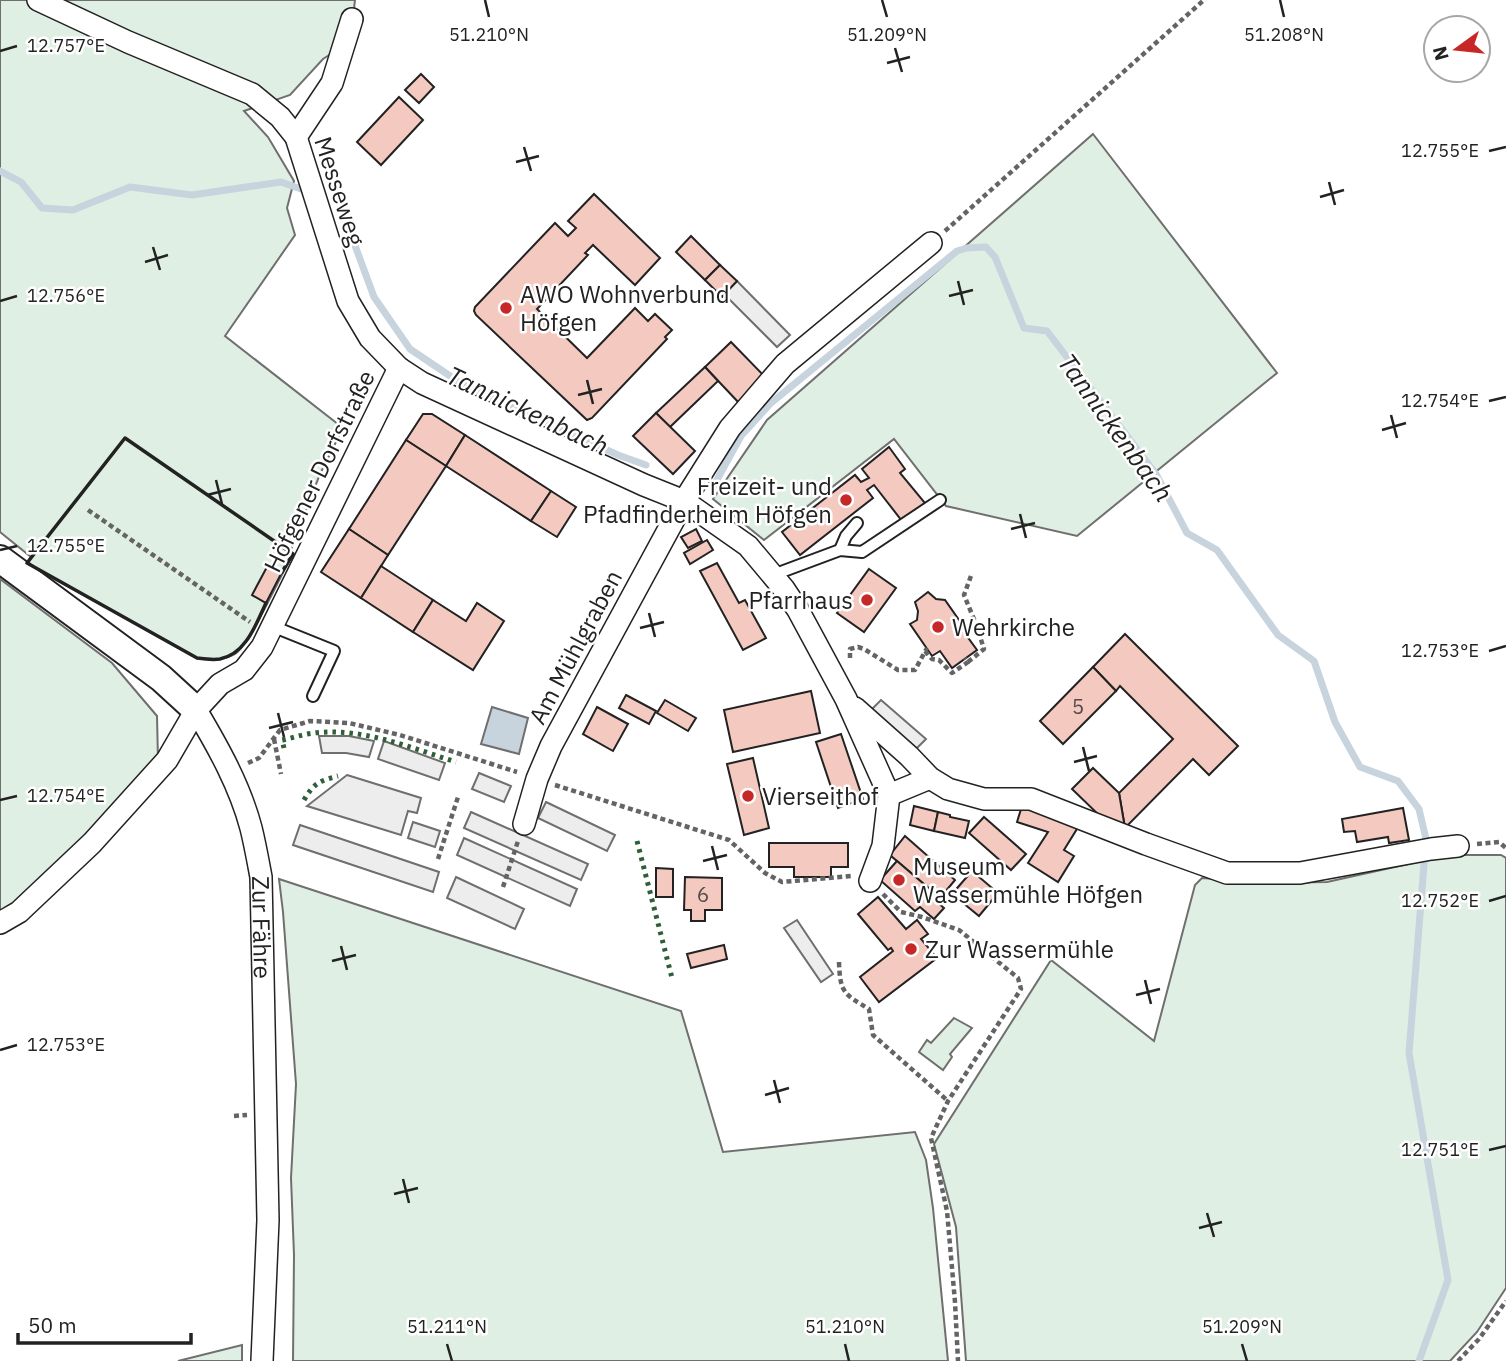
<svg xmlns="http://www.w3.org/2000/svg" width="1506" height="1361" viewBox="0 0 1506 1361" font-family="'IBM Plex Sans',sans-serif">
<rect width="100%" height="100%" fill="#fff"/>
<g fill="#e0efe3" stroke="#6f6f6f" stroke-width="2">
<path d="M0 0H355L350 42 323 59 290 95 244 111 268 137 294 181 287 208 295 235 225 336 343 428 320 474 290 552 293 554C281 574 250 644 235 654 223 661 209 659 197 658L27 563 31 557 0 532Z"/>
<polygon points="1093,134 1277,373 1077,536 946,506 894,439 764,540 713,499 767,420"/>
<polygon points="0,579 112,663 157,716 158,760 0,923"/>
<polygon points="1449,855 1501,855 1506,858 1506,1288 1477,1332 1450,1361 966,1361 956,1227 934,1144 1051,960 1154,1041 1195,885 1202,878 1268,883 1327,882"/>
<polygon points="279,879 681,1011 723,1152 915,1132 926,1160 933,1208 948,1361 293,1361 294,1255 291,1178 296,1084 283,912"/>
<polygon points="954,1018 972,1028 950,1054 952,1057 943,1070 919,1052 927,1040 931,1043"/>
<polygon points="242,1345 242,1361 178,1361"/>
</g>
<g fill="#ededed" stroke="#6f6f6f" stroke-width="2">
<polygon points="737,281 790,335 777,347 724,294"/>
<polygon points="881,700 926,739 909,756 864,717"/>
<polygon points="319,736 349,736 374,741 369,757 346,753 322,753"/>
<polygon points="384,741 445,763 439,780 378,759"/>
<polygon points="479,773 511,786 504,802 472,789"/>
<polygon points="347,775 421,798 417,813 408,811 401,835 307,806"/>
<polygon points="546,802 615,835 607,851 538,818"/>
<polygon points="471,812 588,864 581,880 464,828"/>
<polygon points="413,822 440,831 435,847 408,838"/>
<polygon points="300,825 439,872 433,892 293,845"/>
<polygon points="464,838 577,889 570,906 457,855"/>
<polygon points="456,877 524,909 515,929 447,898"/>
<polygon points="797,920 833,974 821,982 784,928"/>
</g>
<polygon fill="#c7d3dd" stroke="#6f6f6f" stroke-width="2" points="492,707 528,718 519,754 481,744"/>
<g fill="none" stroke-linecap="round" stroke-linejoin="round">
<g stroke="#c7d3dd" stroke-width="7">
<polyline points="0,171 21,182 42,208 73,210 130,187 192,195 281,182 301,189"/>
<polyline points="339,202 374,297 410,349 462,384 618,455 646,465"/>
<polyline points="713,487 741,436 771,403 957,251 967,248 986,247 995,257 1024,328 1047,331 1156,474 1187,533 1217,550 1278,635 1314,661 1335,722 1360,767 1398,781 1419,809 1426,839 1409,1053 1448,1280 1419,1361"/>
</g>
</g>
<g fill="#f3c9c0" stroke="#222" stroke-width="2">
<polygon points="421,74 434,87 419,103 405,90"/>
<polygon points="399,97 423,120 381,165 357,142"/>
<polygon points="594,194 660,258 635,285 593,245 585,253 588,255 537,309 587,358 635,308 648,321 655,314 672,330 665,337 667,339 592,418 587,420 476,315 474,311 475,307 555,223 568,236 576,228 568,221"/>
<polygon points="691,236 720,265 705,280 676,252"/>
<polygon points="720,265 737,281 722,297 705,280"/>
<polygon points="731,342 767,379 740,404 705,367"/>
<polygon points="705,367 718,381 670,427 656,413"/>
<polygon points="656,413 695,451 673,474 633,436"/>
<polygon points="423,414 432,414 465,435 446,466 406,440"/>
<polygon points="465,435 551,491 531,521 446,466"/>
<polygon points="406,440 446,466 388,555 349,529"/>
<polygon points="889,447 905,469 900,473 925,503 902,521 874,485 867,490 873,498 800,555 782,532 855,475 861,482 869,478 862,469"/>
<polygon points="551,491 576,507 557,537 531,521"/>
<polygon points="349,529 388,555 361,598 321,572"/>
<polygon points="696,529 702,541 688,548 681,537"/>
<polygon points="707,540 713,550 690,564 684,553"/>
<polygon points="717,563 739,603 745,600 766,638 743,650 700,571"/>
<polygon points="268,565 282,572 266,603 252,595"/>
<polygon points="381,566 433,600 413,632 361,598"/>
<polygon points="869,569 896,588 864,632 837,613"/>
<polygon points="928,592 936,599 945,600 966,630 964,632 977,650 952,668 940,651 932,656 910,624 917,620 918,611 915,602"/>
<polygon points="433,600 466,621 477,603 504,621 473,670 413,632"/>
<polygon points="1125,634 1238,746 1209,775 1193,759 1125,828 1119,793 1173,739 1120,686 1116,691 1093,667"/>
<polygon points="1093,667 1116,691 1063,744 1040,721"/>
<polygon points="811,691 820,733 733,752 724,710"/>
<polygon points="626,695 656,711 649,724 619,708"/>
<polygon points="665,700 696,718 688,731 657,713"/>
<polygon points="597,707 628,724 613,751 583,734"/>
<polygon points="841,734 863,799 838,808 816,742"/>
<polygon points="753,758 769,828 744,835 727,764"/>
<polygon points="1093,768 1119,793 1125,828 1104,820 1072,789"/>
<polygon points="914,806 938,812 934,831 910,825"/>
<polygon points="1022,806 1080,824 1064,850 1074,856 1058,882 1028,863 1048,832 1017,822"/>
<polygon points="1403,808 1409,840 1389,843 1388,837 1357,842 1355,831 1344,832 1342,819"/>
<polygon points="938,812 950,815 950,817 969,821 965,838 934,831"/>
<polygon points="984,817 1026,854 1011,870 969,833"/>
<polygon points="905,836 955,880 940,898 890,855"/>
<polygon points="769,843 848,843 848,867 831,867 831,877 794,877 794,867 769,867"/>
<polygon points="897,861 932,891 929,895 944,908 934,919 920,907 915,911 880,880"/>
<polygon points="656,868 673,869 673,897 656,897"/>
<polygon points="972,871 998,893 979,916 952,894"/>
<polygon points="685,877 722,878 722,910 705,910 705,921 691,921 691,910 684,910"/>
<polygon points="878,897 906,929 917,920 928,934 921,939 937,958 879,1002 860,977 893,951 891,948 888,950 858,914"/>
<polygon points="724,945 727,959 691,968 687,954"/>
</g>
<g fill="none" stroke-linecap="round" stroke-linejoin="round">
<g stroke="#222" stroke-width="14">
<g id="service">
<polyline points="840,550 846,536 857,523"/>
<polyline points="773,575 840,550 862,552 940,500"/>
<polyline points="272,626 334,651 313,696"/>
</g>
</g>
<g stroke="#222" stroke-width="24">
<g id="minor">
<polyline points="38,0 128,42 252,94 280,117 296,137 348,301 370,338 399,368 422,383 644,485 684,501 748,546 784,589 798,610 846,699 889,795 883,846 870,881"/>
<polyline points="296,137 332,83 352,19"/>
<polyline points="855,708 909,756 930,778 948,789 984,799 1031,799 1146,844 1227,873 1300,873 1431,849 1458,846"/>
<path id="s1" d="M196 710C218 747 240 786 251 828 255 844 258 861 261 877L268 1220 262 1361"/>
<polyline points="889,795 930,778"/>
<polyline points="524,824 537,779 551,746 684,501 730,428 785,364 931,243"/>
<polyline points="0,923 19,912 92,843 167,760 196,710 220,684 244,670 262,647 399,368"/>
</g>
</g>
<g stroke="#222" stroke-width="30">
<polyline id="tertiary" points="0,559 161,678 196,710"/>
</g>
<g stroke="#646464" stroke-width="4.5" stroke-dasharray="5 3.5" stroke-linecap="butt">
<polyline points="945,231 1204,0"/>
<polyline points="88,510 250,622"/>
<polyline points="925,651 932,659 939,660 952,673 968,662 965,658"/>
<polyline points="850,658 850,649 858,647 864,649 898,670 915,670 927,648"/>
<polyline points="968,662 984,649 976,624 964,595 972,573"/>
<polyline points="274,739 281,774"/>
<polyline points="248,763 259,758 280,730 310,721 349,723 400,735 517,772"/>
<polyline points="555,785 729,840 765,873 782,882 851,876"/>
<polyline points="1477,844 1499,842 1506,848"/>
<polyline points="438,859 458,797"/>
<polyline points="503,887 518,841"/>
<polyline points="883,894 901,912 922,917 959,930 1018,978 1021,989 948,1101 931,1138 947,1211 955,1302 958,1361"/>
<path d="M839 962C840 993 844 994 869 1009L873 1035 948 1101"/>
<polyline points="234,1116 247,1115"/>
<polyline points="1458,1361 1479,1339 1506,1301"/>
</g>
<use href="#service" stroke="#fff" stroke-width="10"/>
<use href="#minor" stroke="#fff" stroke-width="21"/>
<use href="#tertiary" stroke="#fff" stroke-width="26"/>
<g stroke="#2f5e38" stroke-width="5" stroke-dasharray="3.5 5" stroke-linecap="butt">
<path d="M284 748 282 740C293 738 303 734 314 733 362 727 411 748 456 762"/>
<path d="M304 800C314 783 319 781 338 776"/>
<polyline points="637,841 672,978"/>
</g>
<path stroke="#222" stroke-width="3.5" d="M266 603C256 624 246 654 220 659 213 660 204 659 197 658L27 563 125 438 293 554 282 572"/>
</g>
<path fill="none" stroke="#222" stroke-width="2.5" d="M485 0 489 17M882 0 887 17M1280 0 1284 17M895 48 902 72M0 51 17 46M887 63 910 57M524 147 531 171M1489 151 1506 147M516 162 539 156M1329 182 1335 205M1320 197 1344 190M153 247 160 270M145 262 168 255M958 281 964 305M949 296 973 290M0 301 17 296M587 380 593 404M578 395 602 389M1489 401 1506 397M1391 415 1397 438M1382 430 1406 423M216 480 222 504M207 495 231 489M1020 514 1026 538M1011 529 1035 523M0 550 17 546M649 613 655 637M640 628 664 622M1489 651 1506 646M278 713 284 737M269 728 293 722M1083 747 1089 771M1074 762 1097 756M0 800 17 796M712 846 718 870M703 861 727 855M1489 901 1506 896M341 946 347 970M332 961 356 955M1145 980 1151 1004M1136 995 1160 989M0 1050 17 1045M774 1080 780 1103M765 1095 789 1088M1489 1150 1506 1146M403 1179 409 1203M394 1194 418 1188M1207 1213 1214 1237M1199 1228 1222 1222M447 1344 452 1361M845 1344 849 1361M1242 1344 1247 1361"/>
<g fill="#c62828" stroke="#fff" stroke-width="2.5">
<circle cx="506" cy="308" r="7"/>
<circle cx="846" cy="500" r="7"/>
<circle cx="867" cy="600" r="7"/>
<circle cx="938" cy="627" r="7"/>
<circle cx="748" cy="796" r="7"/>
<circle cx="899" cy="880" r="7"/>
<circle cx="911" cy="949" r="7"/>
</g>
<g text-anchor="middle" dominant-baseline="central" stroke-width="5" stroke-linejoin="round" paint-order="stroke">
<g font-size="21" fill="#564c4a">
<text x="1078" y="706">5</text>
<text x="703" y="894">6</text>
</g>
<g font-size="24" fill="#222" stroke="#fff">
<text transform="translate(340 191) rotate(72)">Messeweg</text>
<text transform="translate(319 471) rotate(-64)">Höfgener Dorfstraße</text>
<text transform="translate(575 647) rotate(-62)">Am Mühlgraben</text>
<text stroke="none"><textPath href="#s1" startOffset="231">Zur Fähre</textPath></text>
</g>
<g font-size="24" fill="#222" stroke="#fff" text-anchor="start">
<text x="520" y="294">AWO Wohnverbund<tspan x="520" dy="28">Höfgen</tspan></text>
<text x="832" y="486" text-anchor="end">Freizeit- und<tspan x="832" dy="28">Pfadfinderheim Höfgen</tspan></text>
<text x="853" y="600" text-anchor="end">Pfarrhaus</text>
<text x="952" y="627">Wehrkirche</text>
<text x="762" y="796">Vierseithof</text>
<text x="913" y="866">Museum<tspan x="913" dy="28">Wassermühle Höfgen</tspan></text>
<text x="925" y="949">Zur Wassermühle</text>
</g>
<g font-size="26" font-style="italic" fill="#222" stroke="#fff">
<text transform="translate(528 410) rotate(25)">Tannickenbach</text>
<text transform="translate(1116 427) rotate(54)">Tannickenbach</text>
</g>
</g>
<g font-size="18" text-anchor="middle" fill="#222" stroke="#fff" stroke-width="5" stroke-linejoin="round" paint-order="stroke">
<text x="489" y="41">51.210°N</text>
<text x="887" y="41">51.209°N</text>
<text x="1284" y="41">51.208°N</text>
<text x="66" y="52">12.757°E</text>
<text x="1440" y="157">12.755°E</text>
<text x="66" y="302">12.756°E</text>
<text x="1440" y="407">12.754°E</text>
<text x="66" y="552">12.755°E</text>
<text x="1440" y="657">12.753°E</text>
<text x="66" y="802">12.754°E</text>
<text x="1440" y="907">12.752°E</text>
<text x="66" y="1051">12.753°E</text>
<text x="1440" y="1156">12.751°E</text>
<text x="447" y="1333">51.211°N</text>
<text x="845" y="1333">51.210°N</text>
<text x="1242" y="1333">51.209°N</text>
</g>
<g transform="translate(1457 49) rotate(255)"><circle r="33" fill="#ffffff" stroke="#a7a7a7" stroke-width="2"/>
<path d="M0-5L12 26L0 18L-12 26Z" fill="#c62828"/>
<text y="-10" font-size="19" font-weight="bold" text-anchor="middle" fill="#222222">N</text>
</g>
<path d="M18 1333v10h173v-10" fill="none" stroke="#222222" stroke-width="3.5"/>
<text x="28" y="1333" font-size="21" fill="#222222" stroke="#ffffff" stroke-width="5" paint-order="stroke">50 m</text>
</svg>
